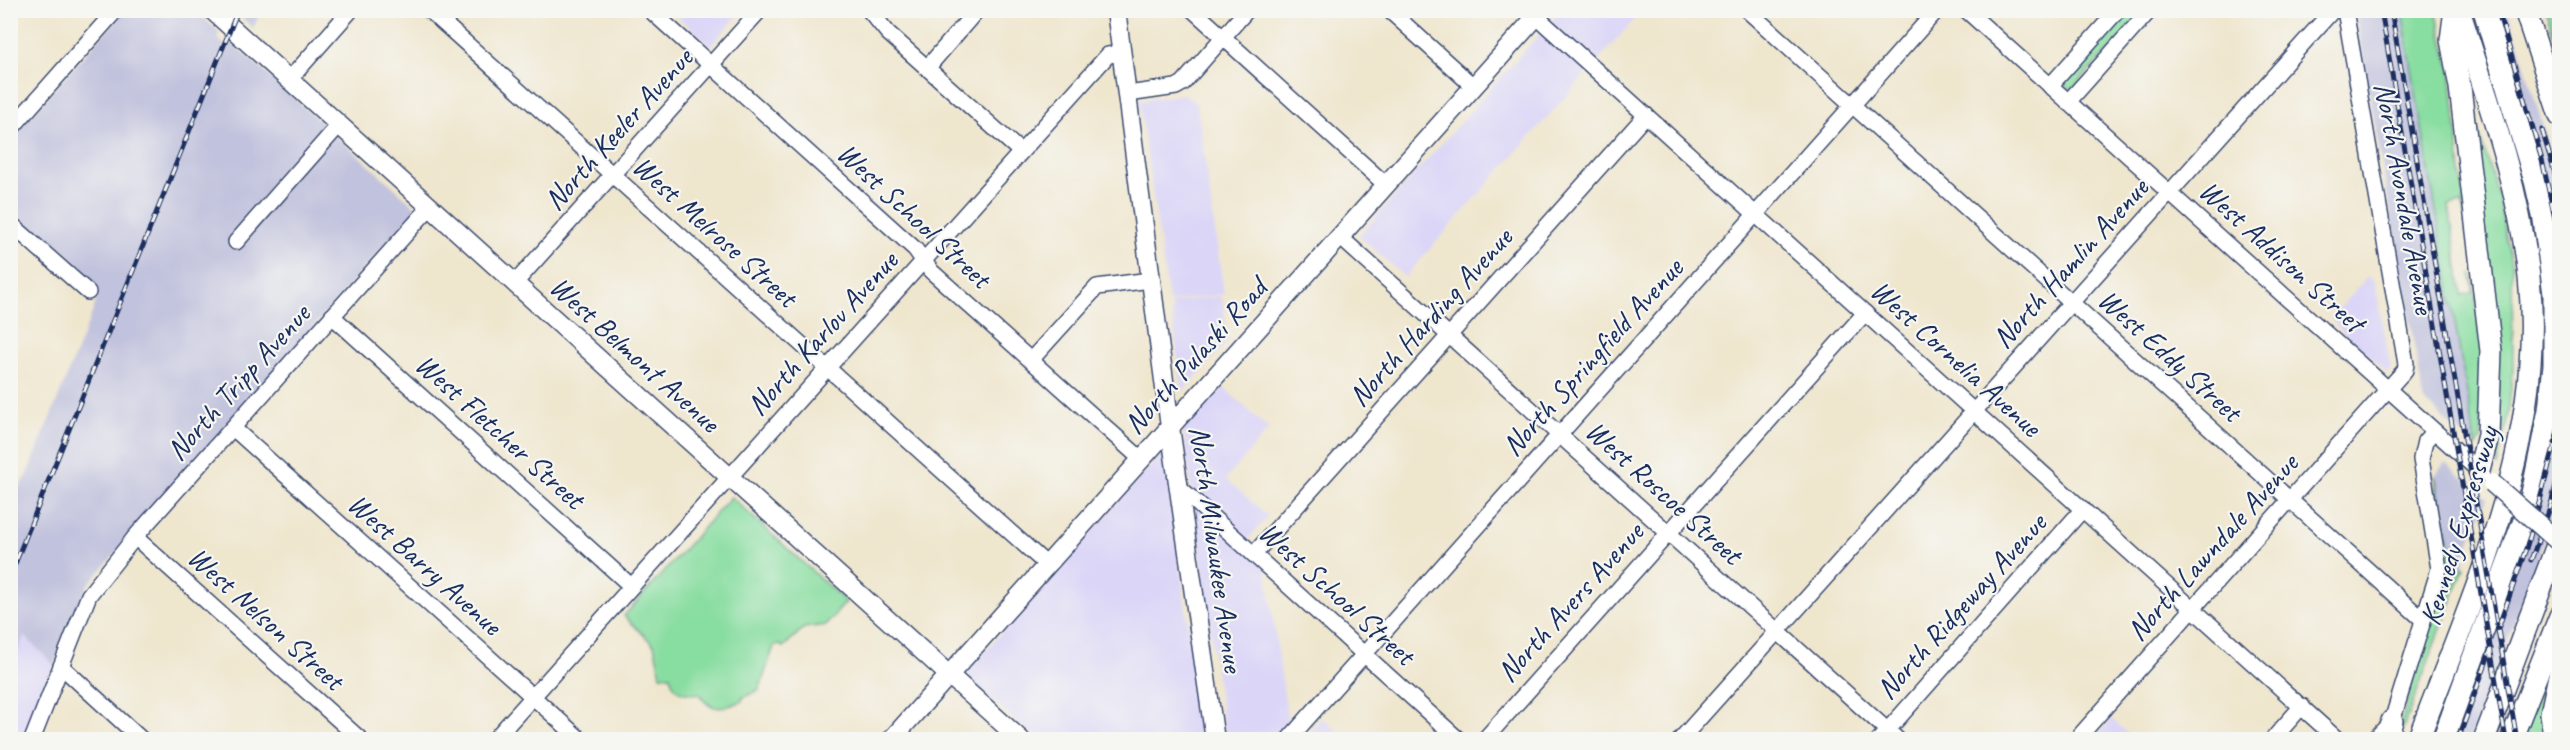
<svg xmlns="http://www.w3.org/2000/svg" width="2570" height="750" viewBox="0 0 2570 750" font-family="Caveat,sans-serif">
<rect width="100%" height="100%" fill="#f6f6f2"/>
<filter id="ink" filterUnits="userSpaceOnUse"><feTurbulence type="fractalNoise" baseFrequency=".0167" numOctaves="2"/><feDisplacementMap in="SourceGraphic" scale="12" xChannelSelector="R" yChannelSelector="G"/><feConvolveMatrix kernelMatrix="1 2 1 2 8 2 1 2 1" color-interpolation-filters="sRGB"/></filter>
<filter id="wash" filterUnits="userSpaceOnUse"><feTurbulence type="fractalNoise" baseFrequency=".008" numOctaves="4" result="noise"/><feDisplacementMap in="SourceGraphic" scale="24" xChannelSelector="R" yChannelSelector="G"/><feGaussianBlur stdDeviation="1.35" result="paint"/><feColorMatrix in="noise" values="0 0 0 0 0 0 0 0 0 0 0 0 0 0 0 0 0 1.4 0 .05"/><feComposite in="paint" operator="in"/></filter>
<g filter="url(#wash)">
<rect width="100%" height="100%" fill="#efe6ce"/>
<g fill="#dbd6f7">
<polygon points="671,11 742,11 711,46"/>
<polygon points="1560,11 1642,11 1405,277 1359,236"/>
<polygon points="1184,94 1197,105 1224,294 1169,302 1139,101"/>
<polygon points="2368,276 2375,282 2391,369 2387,373 2330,319"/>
<polygon points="1222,296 1228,341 1182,392 1171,303"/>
<polygon points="1223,387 1269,429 1226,479 1268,516 1244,544 1265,563 1290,735 1286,739 1225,739 1183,428"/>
<polygon points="1165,450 1203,739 1037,739 964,675"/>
<polygon points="24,636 54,665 24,739 11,739 10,669"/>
<polygon points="1322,718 1346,739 1303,739"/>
<polygon points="2112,719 2134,739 2094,739"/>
</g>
<g fill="#c1c2dd">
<polygon points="124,11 196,11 219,32 217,38 226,46 229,40 417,208 87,586 54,665 24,636 11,669 11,506 18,488 26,478 94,308 98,291 11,212 11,138"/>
<polygon points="235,11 261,11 253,28 239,15"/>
<polygon points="2355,11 2402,11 2477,442 2474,445 2424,401"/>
<polygon points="2493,11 2508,11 2559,177 2559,262"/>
<polygon points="2559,396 2559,486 2540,552 2470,739 2453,740"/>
<polygon points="2445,463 2487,498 2464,556 2464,568 2455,569 2435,476"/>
</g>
<g fill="#88dda0" stroke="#52867f" stroke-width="1.5">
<polygon points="2123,11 2146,11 2073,88 2068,89 2063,82"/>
<polygon points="2402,11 2436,11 2451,69 2465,213 2464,215 2462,203 2449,206 2462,295 2473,293 2472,273 2485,364 2481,439 2476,447"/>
<polygon points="2546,11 2559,11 2559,53"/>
<polygon points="2469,102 2499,198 2512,268 2513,370 2508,415 2497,466 2494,464 2497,416"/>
<polygon points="2435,476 2455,568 2464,568 2399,739 2396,740 2445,570 2436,509 2438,507"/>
<path d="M731 497 846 602 826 625 804 628 783 647 778 644 774 646 759 690 742 698V701C723 709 711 713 699 694 682 693 675 694 670 676L661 675 654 645 624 616Z"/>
<polygon points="2553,651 2545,732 2535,739 2527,739 2525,726"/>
</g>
</g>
<g filter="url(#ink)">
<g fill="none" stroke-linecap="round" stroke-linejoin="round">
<g stroke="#3b4a6f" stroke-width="18">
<g id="minor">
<polyline points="429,10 1047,565"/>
<polyline points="650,10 915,249 931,271 1141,459"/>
<polyline points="869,10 888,33 1021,152"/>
<polyline points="1193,10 1386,185"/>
<polyline points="1389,10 1474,87"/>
<polyline points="1747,10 2422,619"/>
<polyline points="1966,10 2479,471"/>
<polyline points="1537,17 2338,740"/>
<polyline points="927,68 977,10"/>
<polyline points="289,80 351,10"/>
<polyline points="2050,86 2118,10"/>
<polyline points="1128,94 1176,87 1183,83 1247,10"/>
<polyline points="2068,102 2150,10"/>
<polyline points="10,130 116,10"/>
<polyline points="10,223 88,292"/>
<polyline points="1340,237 1898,740"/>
<polyline points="236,242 339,125"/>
<polyline points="515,283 760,10"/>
<polyline points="332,316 631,586"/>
<polyline points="1031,360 1097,287 1150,280"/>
<polyline points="233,428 581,740"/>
<polyline points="1179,487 1459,740"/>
<polyline points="135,537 361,740"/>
<polyline points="1254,554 1646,115"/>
<polyline points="61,666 142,740"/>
<polyline points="2551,736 2548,713 2560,657"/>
<polyline points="32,740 89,595 135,537 430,207"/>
<polyline points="494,740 1108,55 1122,53"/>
<polyline points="1288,740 1937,10"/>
<polyline points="1484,740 1865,313"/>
<polyline points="1680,740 2333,10"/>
<polyline points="1879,740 2083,509"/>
<polyline points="2076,740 2405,370 2406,364 2345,10"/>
<polyline points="2272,740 2302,706"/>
<polyline points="2374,740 2392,721 2439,569 2421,459 2425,441 2434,431"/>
</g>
</g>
<g stroke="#3b4a6f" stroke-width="21">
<g id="major">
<polyline points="212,10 1021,740"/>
<polyline points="1116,10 1170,427 1215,740"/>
<polyline points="891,740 1542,10"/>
</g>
</g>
<g stroke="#3b4a6f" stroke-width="24">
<g id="highway">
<polyline points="2455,10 2451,40 2460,87 2491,351 2488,435 2479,471"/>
<polyline points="2525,10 2560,116"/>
<polyline points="2386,740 2392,721"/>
<path d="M2418 740C2474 591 2546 440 2529 277 2519 186 2487 98 2459 10"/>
<polyline points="2443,740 2530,503 2549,410 2554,365 2554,294 2544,220 2535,181 2484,10"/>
<polyline points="2484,740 2560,537"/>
<polyline points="2511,740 2560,616"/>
</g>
</g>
<use href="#minor" stroke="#fff" stroke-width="15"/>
<use href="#major" stroke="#fff" stroke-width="18"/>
<use href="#highway" stroke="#fff" stroke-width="21"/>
<g stroke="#1b2f5e" stroke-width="5">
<g id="rail">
<polyline points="2381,10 2506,740"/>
<polyline points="2391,10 2517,740"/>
<polyline points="2498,10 2542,160 2560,241"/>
<polyline points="2542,130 2560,190"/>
<polyline points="2531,560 2550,508 2560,470"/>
<polyline points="10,576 238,10"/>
<polyline points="2499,626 2529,540 2560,425"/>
<polyline points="2458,740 2491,649"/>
</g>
</g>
<use href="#rail" stroke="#f6f6f2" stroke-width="3" stroke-dasharray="9" stroke-linecap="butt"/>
<g stroke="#3b4a6f" stroke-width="21" stroke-linecap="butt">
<polyline id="major-bridge" points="2492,483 2560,543"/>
</g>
<use href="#major-bridge" stroke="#fff" stroke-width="18"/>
</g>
</g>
<g text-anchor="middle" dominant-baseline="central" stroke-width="4.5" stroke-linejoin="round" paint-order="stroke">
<g font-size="30" fill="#1b2f5e" stroke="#f6f6f2">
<text transform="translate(618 129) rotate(-48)">North Keeler Avenue</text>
<text transform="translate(2405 198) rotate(80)">North Avondale Avenue</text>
<text transform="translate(914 215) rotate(43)">West School Street</text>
<text transform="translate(715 231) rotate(42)">West Melrose Street</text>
<text transform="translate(2282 256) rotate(42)">West Addison Street</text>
<text transform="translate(2070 263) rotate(-48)">North Hamlin Avenue</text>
<text transform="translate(1430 317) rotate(-48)">North Harding Avenue</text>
<text transform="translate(822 333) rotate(-48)">North Karlov Avenue</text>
<text transform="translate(635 354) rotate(42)">West Belmont Avenue</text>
<text transform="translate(2170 355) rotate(42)">West Eddy Street</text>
<text transform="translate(1195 356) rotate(-48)">North Pulaski Road</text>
<text transform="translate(1592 357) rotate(-48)">North Springfield Avenue</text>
<text transform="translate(1956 358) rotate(42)">West Cornelia Avenue</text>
<text transform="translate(238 382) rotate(-48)">North Tripp Avenue</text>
<text transform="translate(500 431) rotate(42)">West Fletcher Street</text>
<text transform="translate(1664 492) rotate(42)">West Roscoe Street</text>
<text transform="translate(2459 526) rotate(-73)">Kennedy Expressway</text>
<text transform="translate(2212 547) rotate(-48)">North Lawndale Avenue</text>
<text transform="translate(1217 549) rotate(82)">North Milwaukee Avenue</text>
<text transform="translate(425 564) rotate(42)">West Barry Avenue</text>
<text transform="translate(1337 593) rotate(42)">West School Street</text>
<text transform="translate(1570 602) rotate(-48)">North Avers Avenue</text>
<text transform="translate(1961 606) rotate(-48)">North Ridgeway Avenue</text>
<text transform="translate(266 618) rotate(42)">West Nelson Street</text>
</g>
</g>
<rect width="2570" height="750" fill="none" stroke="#f6f6f2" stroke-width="36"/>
</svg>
